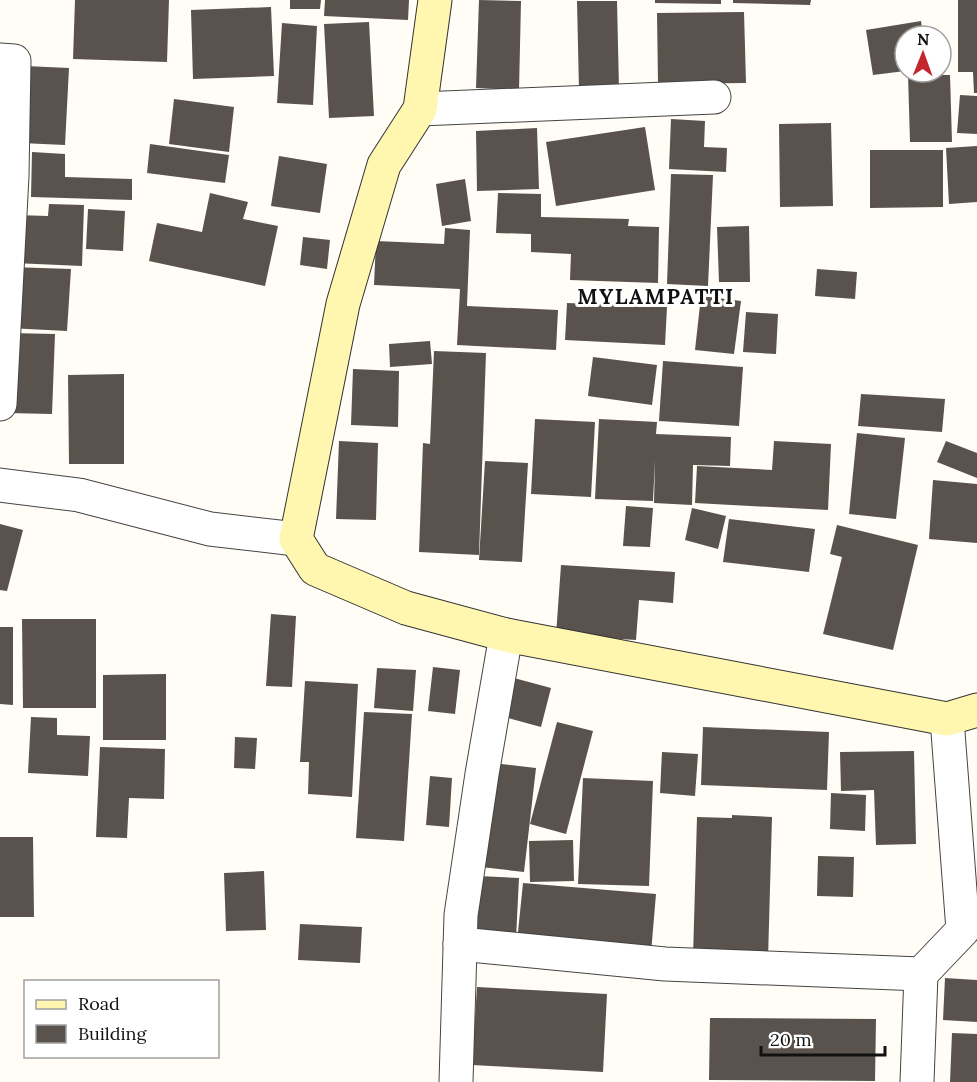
<svg xmlns="http://www.w3.org/2000/svg" width="977" height="1082" viewBox="0 0 977 1082" font-family="Lora,serif">
<rect width="100%" height="100%" fill="#fffdf5"/>
<g fill="#5a524d">
<polygon points="75,0 169,0 167,62 73,59"/>
<polygon points="290,0 321,0 320,9 290,9"/>
<polygon points="325,0 409,0 408,20 324,16"/>
<polygon points="479,0 521,1 519,90 476,88"/>
<polygon points="655,0 721,0 721,4 655,3"/>
<polygon points="733,0 811,0 810,5 733,3"/>
<polygon points="958,0 977,0 977,93 974,93 973,72 958,72"/>
<polygon points="577,1 617,1 619,90 579,90"/>
<polygon points="271,7 274,76 193,79 191,10"/>
<polygon points="744,12 746,83 658,84 657,13"/>
<polygon points="921,21 923,36 905,36 905,71 873,75 866,30"/>
<polygon points="369,22 374,116 329,118 324,24"/>
<polygon points="282,23 317,26 313,105 277,103"/>
<polygon points="25,66 69,68 65,145 21,143"/>
<polygon points="908,75 950,75 952,142 910,142"/>
<polygon points="960,95 977,96 977,134 957,133"/>
<polygon points="174,99 234,107 229,152 169,144"/>
<polygon points="671,119 705,121 704,147 727,148 726,172 669,169"/>
<polygon points="831,123 833,206 780,207 779,124"/>
<polygon points="645,127 655,190 556,206 546,142"/>
<polygon points="537,128 539,189 477,191 476,131"/>
<polygon points="150,144 229,155 225,183 147,173"/>
<polygon points="977,146 977,202 949,204 946,148"/>
<polygon points="870,150 943,150 943,207 870,208"/>
<polygon points="32,152 65,154 65,177 132,179 132,200 31,197"/>
<polygon points="279,156 327,164 320,213 271,206"/>
<polygon points="671,174 713,175 708,286 667,284"/>
<polygon points="465,179 471,221 442,226 436,184"/>
<polygon points="210,193 248,202 243,219 278,226 265,286 149,261 157,223 202,232"/>
<polygon points="498,193 541,194 541,217 629,219 628,226 659,227 658,283 570,280 571,254 531,252 531,234 496,233"/>
<polygon points="49,204 84,205 82,266 14,263 16,215 48,216"/>
<polygon points="88,209 125,211 123,251 86,249"/>
<polygon points="749,226 750,282 719,282 717,227"/>
<polygon points="445,228 470,230 467,306 558,310 556,350 457,345 460,289 374,285 376,241 444,244"/>
<polygon points="303,237 330,240 327,269 300,265"/>
<polygon points="11,267 71,269 67,331 8,328"/>
<polygon points="817,269 857,272 855,299 815,296"/>
<polygon points="701,296 741,301 734,354 695,350"/>
<polygon points="567,303 667,307 665,345 565,340"/>
<polygon points="746,312 778,314 776,354 743,352"/>
<polygon points="9,333 55,334 52,414 7,413"/>
<polygon points="430,341 432,364 390,367 389,344"/>
<polygon points="434,351 486,353 479,555 419,552 423,443 430,444"/>
<polygon points="593,357 657,365 652,405 588,396"/>
<polygon points="663,361 743,367 739,426 659,421"/>
<polygon points="353,369 399,371 398,427 351,425"/>
<polygon points="124,374 124,464 69,464 68,375"/>
<polygon points="861,394 945,399 942,432 858,426"/>
<polygon points="535,419 595,422 591,497 531,494"/>
<polygon points="599,419 657,422 656,434 731,437 730,466 693,465 692,505 654,503 655,460 653,501 595,499"/>
<polygon points="857,433 905,438 896,519 849,514"/>
<polygon points="339,441 378,443 376,520 336,519"/>
<polygon points="774,441 831,444 828,510 695,503 697,466 772,470"/>
<polygon points="946,441 977,453 977,478 937,462"/>
<polygon points="485,461 528,463 522,562 479,560"/>
<polygon points="933,480 977,484 977,543 929,539"/>
<polygon points="626,506 653,508 650,547 623,546"/>
<polygon points="692,508 726,516 718,549 685,540"/>
<polygon points="729,519 815,529 809,572 723,562"/>
<polygon points="0,524 23,530 7,591 0,590"/>
<polygon points="837,525 918,545 893,650 823,634 842,557 830,554"/>
<polygon points="561,565 675,572 673,603 639,600 636,640 556,635"/>
<polygon points="271,614 296,616 292,687 266,686"/>
<polygon points="22,619 96,619 96,708 23,708"/>
<polygon points="0,627 13,627 13,705 0,704"/>
<polygon points="433,667 460,670 455,714 428,711"/>
<polygon points="377,668 416,670 413,711 374,708"/>
<polygon points="166,674 166,740 103,740 103,675"/>
<polygon points="514,678 551,688 541,727 504,717"/>
<polygon points="305,681 358,684 352,797 308,794 309,762 300,762"/>
<polygon points="364,712 412,714 404,841 356,838"/>
<polygon points="31,717 57,718 57,735 90,736 88,776 28,773"/>
<polygon points="557,722 593,731 566,834 530,824"/>
<polygon points="703,727 829,732 827,790 701,785"/>
<polygon points="235,737 257,738 255,769 234,768"/>
<polygon points="100,747 165,749 164,799 129,798 127,838 96,837"/>
<polygon points="914,751 916,844 876,845 874,790 841,791 840,752"/>
<polygon points="662,752 698,754 695,796 660,793"/>
<polygon points="493,763 536,768 524,872 481,867"/>
<polygon points="430,776 452,778 449,827 426,825"/>
<polygon points="583,778 653,781 649,886 578,884"/>
<polygon points="831,793 866,795 865,831 830,829"/>
<polygon points="732,815 772,817 768,959 693,957 697,817 732,818"/>
<polygon points="0,837 33,837 34,917 0,917"/>
<polygon points="573,840 574,881 530,882 529,841"/>
<polygon points="818,856 854,857 853,897 817,896"/>
<polygon points="264,871 266,930 226,931 224,873"/>
<polygon points="478,876 519,878 516,938 476,936"/>
<polygon points="523,883 656,894 651,953 517,942"/>
<polygon points="300,924 362,927 360,963 298,960"/>
<polygon points="945,978 977,980 977,1022 943,1020"/>
<polygon points="477,987 607,994 603,1072 472,1065"/>
<polygon points="710,1018 876,1019 875,1081 709,1080"/>
<polygon points="952,1033 977,1034 977,1082 950,1082"/>
</g>
<g fill="none" stroke-linecap="round" stroke-linejoin="round">
<g stroke="#444" stroke-width="35">
<g id="street">
<polyline points="0,60 14,61 12,176 0,404"/>
<polyline points="420,109 714,97"/>
<polyline points="0,485 79,495 210,529 296,539"/>
<polyline points="460,944 665,964 921,974 963,930 947,719"/>
<polyline points="456,1082 461,915 482,774 506,635"/>
<polyline points="917,1082 921,974"/>
</g>
</g>
<g stroke="#333" stroke-width="35">
<polyline id="secondary" points="435,0 420,109 384,165 343,304 296,539 315,569 406,608 506,635 947,719 977,710"/>
</g>
<use href="#street" stroke="#fff" stroke-width="33"/>
<use href="#secondary" stroke="#fff6b0" stroke-width="33"/>
</g>
<g text-anchor="middle" dominant-baseline="central" stroke-width="6" stroke-linejoin="round" paint-order="stroke">
<g font-size="21" font-weight="bold" letter-spacing="1.5" fill="#111" stroke="#fff">
<text x="656" y="296">MYLAMPATTI</text>
</g>
</g>
<rect x="24" y="980" width="195" height="78" fill="#ffffff" stroke="#a0a0a0" stroke-width="1.5"/>
<rect x="36" y="1000" width="30" height="9" fill="#fff6b0" stroke="#a0a0a0" stroke-width="1.5"/>
<text x="78" y="1010" font-size="18" fill="#111111">Road</text>
<rect x="36" y="1025" width="30" height="18" fill="#5a524d" stroke="#a0a0a0" stroke-width="1.5"/>
<text x="78" y="1040" font-size="18" fill="#111111">Building</text>
<g transform="translate(923 54) rotate(1)"><circle r="28" fill="#ffffff" stroke="#a0a0a0" stroke-width="1.5"/>
<path d="M0-4.5L10 22L0 15L-10 22Z" fill="#c4262e"/>
<text y="-9" font-size="16" font-weight="bold" text-anchor="middle" fill="#111111">N</text>
</g>
<path d="M761 1046v9h124v-9" fill="none" stroke="#111111" stroke-width="3"/>
<text x="770" y="1046" font-size="18" fill="#111111" stroke="#ffffff" stroke-width="4.5" paint-order="stroke">20 m</text>
</svg>
